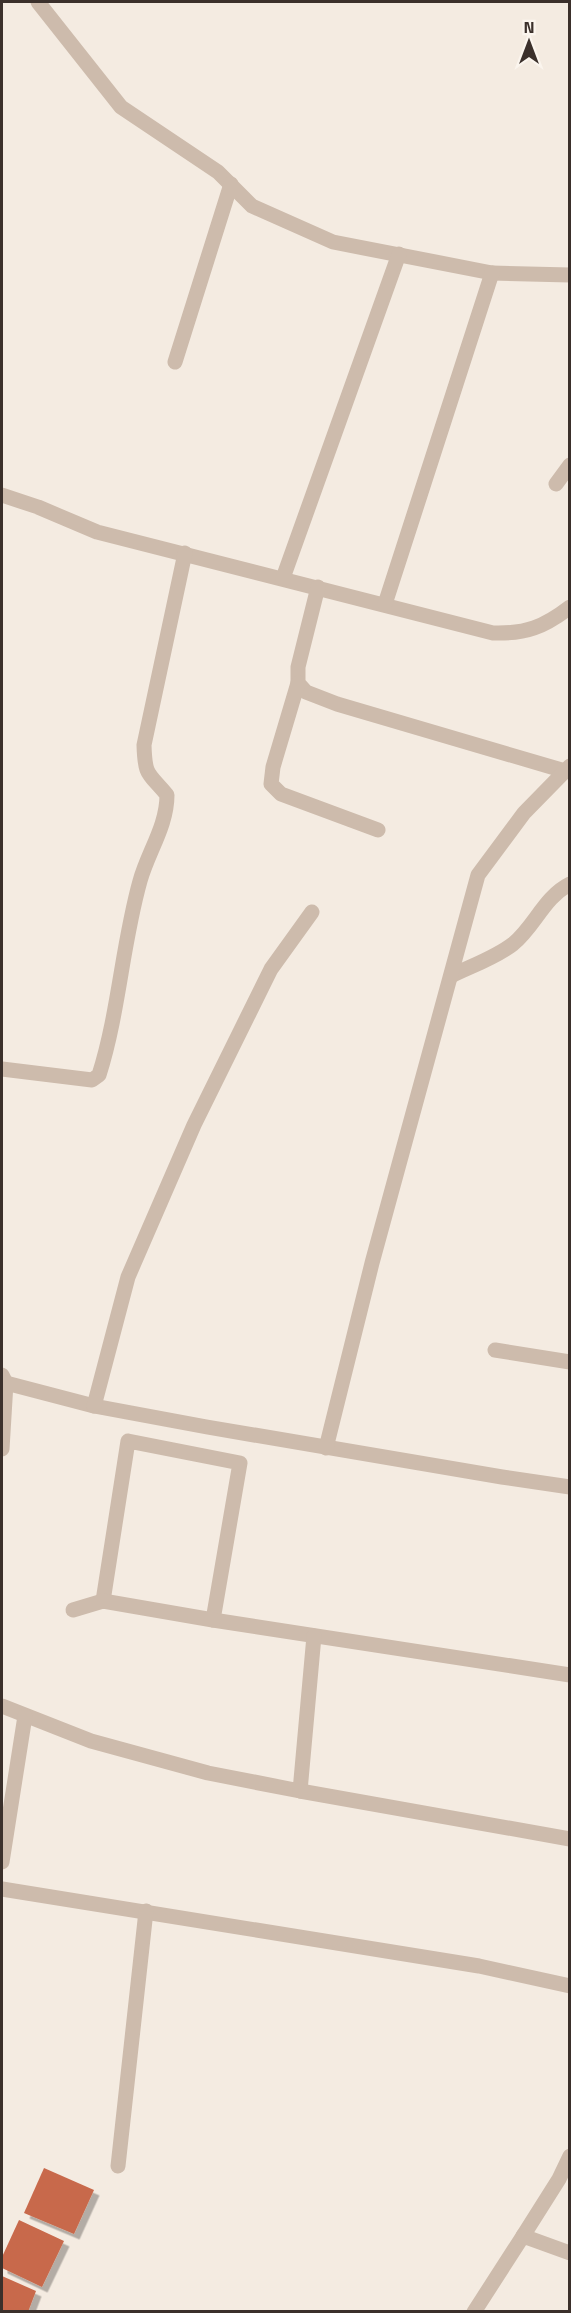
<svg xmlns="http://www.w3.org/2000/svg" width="571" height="2313" viewBox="0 0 571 2313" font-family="'Titillium Web',sans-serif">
<defs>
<filter id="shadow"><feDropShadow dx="5.5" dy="5.5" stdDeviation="0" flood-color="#0004"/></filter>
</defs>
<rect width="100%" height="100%" fill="#f4ebe1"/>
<g fill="#c8694b" filter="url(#shadow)">
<polygon points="44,2168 94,2190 74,2234 24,2213"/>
<polygon points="19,2220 64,2241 42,2287 2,2268 2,2257"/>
<polygon points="2,2276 36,2291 28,2312 2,2312"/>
</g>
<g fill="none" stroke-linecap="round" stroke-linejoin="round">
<g stroke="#cdbbac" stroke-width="15">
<polyline points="38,2 121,107 218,172 252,206 333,242 492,273 570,275"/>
<polyline points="175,362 231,184"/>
<polyline points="556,484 570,465"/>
<path d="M2 495 38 507 97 532 493 633C526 634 544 627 570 607"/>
<polyline points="283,578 399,254"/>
<polyline points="318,587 298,667 298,683 306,692 337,704 565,771"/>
<polyline points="385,604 492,273"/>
<polyline points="298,683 273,767 271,784 281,794 378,830"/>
<path d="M451 976C471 966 495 958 513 944 535 926 544 897 570 884"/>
<path d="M2 1069 92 1080 99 1075C119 1012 122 945 140 881 148 852 167 826 167 795 148 772 145 777 144 745L185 553"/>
<polyline points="495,1350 570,1362"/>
<polyline points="2,1375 6,1383 2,1449"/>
<polyline points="6,1383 94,1406 207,1427 502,1477 570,1487"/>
<polyline points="94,1406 128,1277 194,1125 271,969 312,912"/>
<polyline points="326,1448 372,1263 478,875 524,813 570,766"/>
<polyline points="103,1601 128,1441 240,1463 213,1620 570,1675"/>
<polyline points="73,1610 103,1601 213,1620"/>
<polyline points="2,1706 91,1741 208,1773 300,1791 314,1636"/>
<polyline points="300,1791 570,1839"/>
<polyline points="2,1862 25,1716"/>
<polyline points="2,1889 479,1966 570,1986"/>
<polyline points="118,2166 146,1911"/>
<polyline points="523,2236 559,2179 570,2156"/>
<polyline points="474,2312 523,2236 570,2253"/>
</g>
</g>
<rect width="571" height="2313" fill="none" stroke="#3b302b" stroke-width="6"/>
<g transform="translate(529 42)" stroke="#fbf5ee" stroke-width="4.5" paint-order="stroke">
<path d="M0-4.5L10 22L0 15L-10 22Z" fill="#3b302b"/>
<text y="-9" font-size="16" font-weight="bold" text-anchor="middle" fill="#3b302b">N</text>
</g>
</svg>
